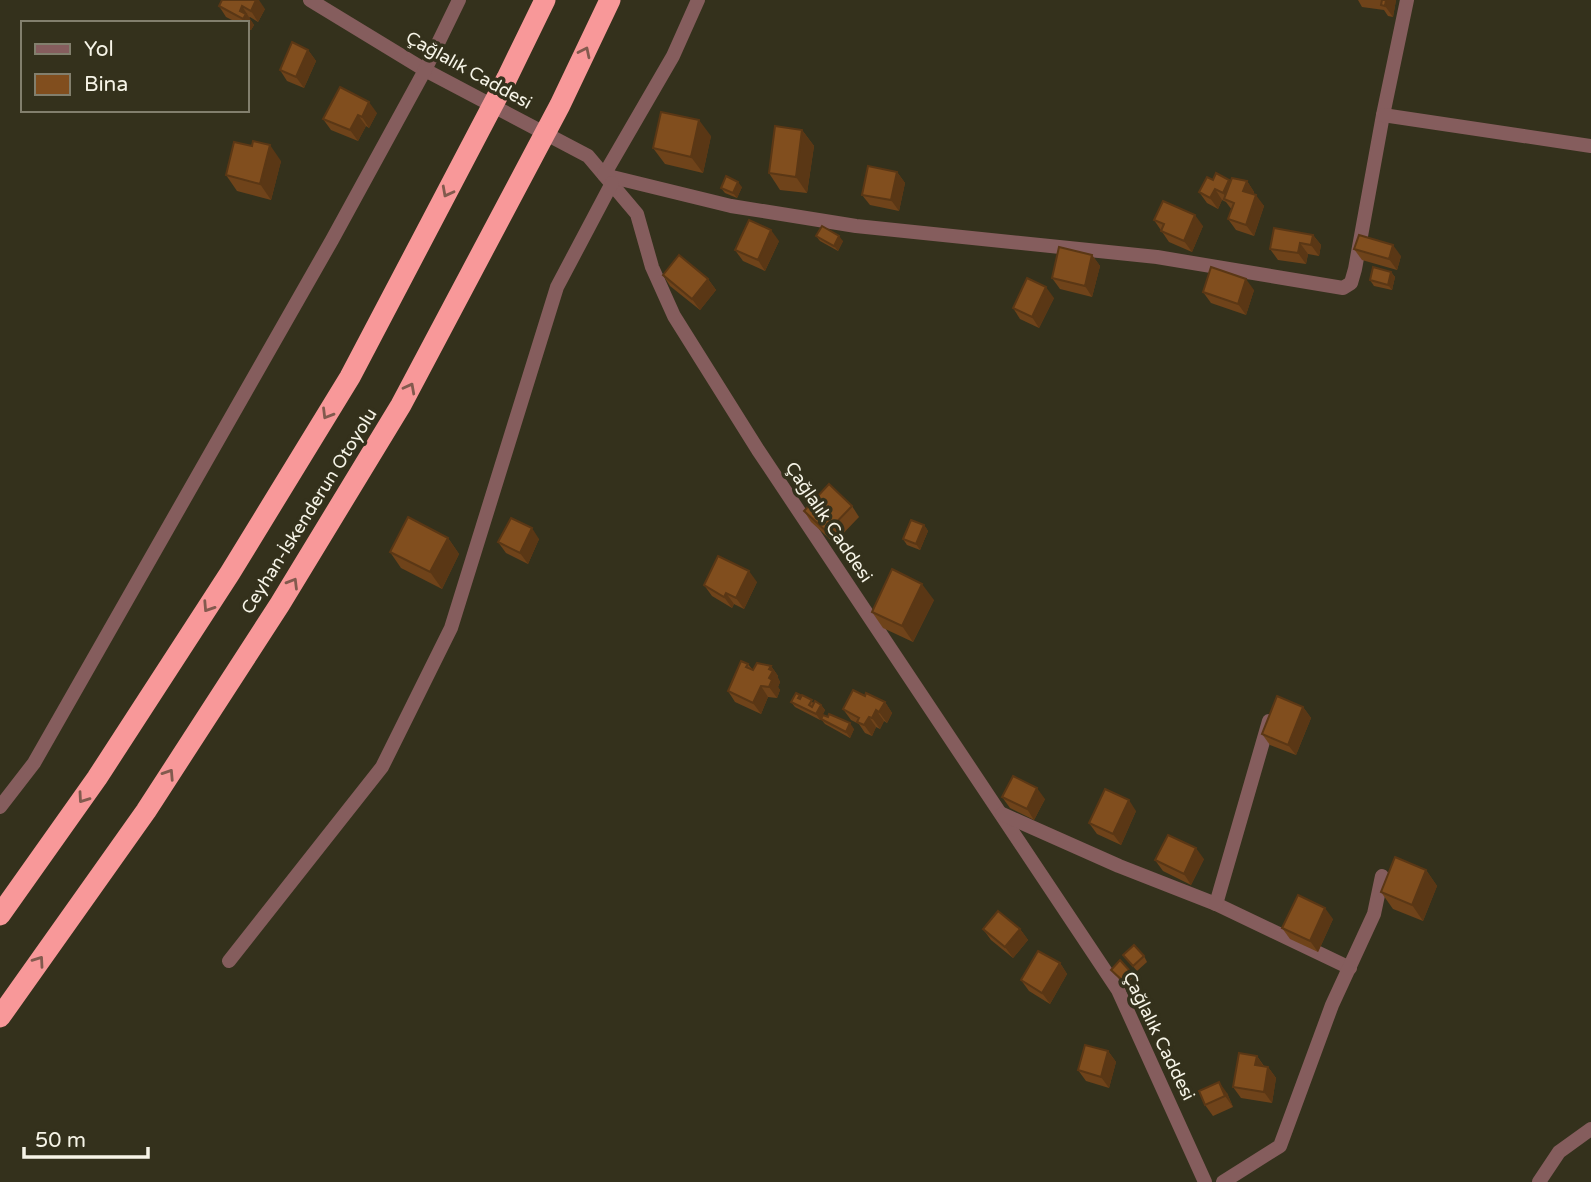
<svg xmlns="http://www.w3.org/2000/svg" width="1591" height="1182" viewBox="0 0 1591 1182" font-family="'Varela Round',sans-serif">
<rect width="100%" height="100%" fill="#34311c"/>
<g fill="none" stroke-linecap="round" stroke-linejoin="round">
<g stroke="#855d5d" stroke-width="14">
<polyline points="310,0 425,70 588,156 637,214 652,267 674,316 758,450 1118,990 1205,1182"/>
<polyline points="698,0 673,56 604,175 731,206 856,226 1157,257 1343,288 1351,283 1355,269 1383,115 1407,0"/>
<polyline points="1383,115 1591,146"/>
<polyline points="0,807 34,763 332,240 425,70 459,0"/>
<polyline points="1002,814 1119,866 1216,904 1350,968"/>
<polyline points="1216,904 1269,721"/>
<polyline points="229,961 382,767 451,628 557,287 612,183"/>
<polyline points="1223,1182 1280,1146 1332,1005 1374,914 1382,876"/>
<polyline points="1539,1182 1559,1152 1591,1129"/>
</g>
<g stroke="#f89899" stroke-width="21">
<polyline points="0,915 97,778 230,573 350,377 507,78 545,0"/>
<polyline points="0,1017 146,811 280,604 401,405 560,105 610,0"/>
</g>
</g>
<g fill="#6f431a">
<polygon points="1358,0 1396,0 1393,17 1388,16 1384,10 1362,7"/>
<polygon points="219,6 265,9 258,22 250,17 249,18 254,25 251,30 247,27 247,23 238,23 226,17"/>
<polygon points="308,50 316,61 304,88 287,81 280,70"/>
<polygon points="377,113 369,128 366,126 358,141 331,130 323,119"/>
<polygon points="802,130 814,146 807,193 780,190 769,173"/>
<polygon points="711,136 703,173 665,164 653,148"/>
<polygon points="281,161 271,200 237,191 226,175"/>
<polygon points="897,172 905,183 899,211 870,205 862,195"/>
<polygon points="1213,180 1229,180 1230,182 1247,181 1254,192 1254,194 1264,206 1254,236 1236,230 1228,219 1232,210 1226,202 1222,200 1218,209 1207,203 1199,192"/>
<polygon points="742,187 737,198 725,193 721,188"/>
<polygon points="1154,220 1203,226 1192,252 1169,242"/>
<polygon points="1313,235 1321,245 1319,256 1308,254 1306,264 1278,260 1270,249"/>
<polygon points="816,236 843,241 838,251 820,241"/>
<polygon points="779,241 765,271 743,261 735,250"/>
<polygon points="1354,249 1401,256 1397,270 1362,260"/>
<polygon points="1092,255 1100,266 1092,297 1060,289 1052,278"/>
<polygon points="1391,272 1395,277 1392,290 1374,286 1370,280"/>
<polygon points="663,275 708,279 716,290 700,310 670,286"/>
<polygon points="1254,290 1246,315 1211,303 1203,292"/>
<polygon points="1054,298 1039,328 1020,319 1013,308"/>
<polygon points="852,506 859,517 834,543 811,522 804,511"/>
<polygon points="924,525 928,531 920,550 907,545 903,539"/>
<polygon points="448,538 459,554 442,589 401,568 390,552"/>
<polygon points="539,539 528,564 506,553 498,542"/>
<polygon points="757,582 744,609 734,604 732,608 712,596 704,585"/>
<polygon points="934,600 913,642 883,628 872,612"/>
<polygon points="748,664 753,670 771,666 778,676 778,678 780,682 778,687 780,690 777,698 768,697 761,714 735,702 728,691"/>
<polygon points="800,695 801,697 814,703 821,705 825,710 820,720 795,707 791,702"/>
<polygon points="885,702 892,713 887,723 884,721 880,729 876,727 872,736 865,733 859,724 851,720 843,709"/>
<polygon points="1303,707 1311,718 1296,755 1270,745 1262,734"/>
<polygon points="821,719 854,729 850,738 825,724"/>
<polygon points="1002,797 1045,799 1034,820 1010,808"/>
<polygon points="1136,811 1121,845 1097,834 1089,823"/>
<polygon points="1204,859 1191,885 1163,871 1155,860"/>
<polygon points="1426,870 1437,886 1423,921 1393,909 1381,892"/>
<polygon points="1333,919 1318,952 1290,939 1282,928"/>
<polygon points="983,929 1020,929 1028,940 1013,958 991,940"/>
<polygon points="1123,955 1144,956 1147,962 1137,971"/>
<polygon points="1060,963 1067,974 1050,1004 1029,991 1021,980"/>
<polygon points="1111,970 1130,971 1134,976 1126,985 1115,975"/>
<polygon points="1108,1051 1116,1062 1109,1088 1086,1081 1078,1070"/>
<polygon points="1257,1056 1264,1066 1268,1067 1276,1078 1272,1103 1241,1098 1233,1087"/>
<polygon points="1227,1093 1233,1107 1213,1116 1205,1105"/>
</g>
<g fill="#5a3715">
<polygon points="256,0 259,0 265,9 258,22 251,11"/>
<polygon points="1386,0 1396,0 1393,17 1385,6"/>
<polygon points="242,6 254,25 251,30 243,19 240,11"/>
<polygon points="308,50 316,61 304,88 296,77"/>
<polygon points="369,102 377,113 369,128 362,117"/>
<polygon points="358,115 366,126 358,141 350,130"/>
<polygon points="699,120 711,136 703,173 691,157"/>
<polygon points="802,130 814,146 807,193 796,177"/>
<polygon points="270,145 281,161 271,200 260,184"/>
<polygon points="897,172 905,183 899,211 891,200"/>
<polygon points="1229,180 1237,191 1229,201 1223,193"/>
<polygon points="1247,181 1254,192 1251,202 1243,191"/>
<polygon points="738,182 742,187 737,198 733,193"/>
<polygon points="1215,189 1222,200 1218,209 1210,198"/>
<polygon points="1256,195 1264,206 1254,236 1246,225"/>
<polygon points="1195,215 1203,226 1192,252 1184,241"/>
<polygon points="771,230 779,241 765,271 758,260"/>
<polygon points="1313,235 1321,245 1319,256 1311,245"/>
<polygon points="839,236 843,241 838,251 834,246"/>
<polygon points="1300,243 1308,254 1306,264 1298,253"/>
<polygon points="1393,245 1401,256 1397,270 1389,259"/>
<polygon points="1092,255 1100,266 1092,297 1085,286"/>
<polygon points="1391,272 1395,277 1392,290 1388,285"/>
<polygon points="708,279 716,290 700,310 692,299"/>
<polygon points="1246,279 1254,290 1246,315 1238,304"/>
<polygon points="1046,287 1054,298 1039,328 1032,317"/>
<polygon points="924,525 928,531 920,550 916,544"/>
<polygon points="532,528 539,539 528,564 520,553"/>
<polygon points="448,538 459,554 442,589 430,572"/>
<polygon points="749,571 757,582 744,609 736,598"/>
<polygon points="922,584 934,600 913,642 902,626"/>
<polygon points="726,593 734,604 732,608 724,597"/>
<polygon points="771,666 778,676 778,678 780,682 778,687 780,690 777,698 769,687 769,669"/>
<polygon points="761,686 768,697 761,714 753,703"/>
<polygon points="885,702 892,713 887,723 879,712"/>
<polygon points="821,705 825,710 820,720 816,714"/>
<polygon points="1303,707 1311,718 1296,755 1288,745"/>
<polygon points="876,710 884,721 880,729 872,718"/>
<polygon points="869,717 876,727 872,736 864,725"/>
<polygon points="850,723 854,729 850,738 846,732"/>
<polygon points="1037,788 1045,799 1034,820 1027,809"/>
<polygon points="1129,800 1136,811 1121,845 1113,834"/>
<polygon points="1196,848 1204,859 1191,885 1184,874"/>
<polygon points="1426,870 1437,886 1423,921 1412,905"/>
<polygon points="1325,908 1333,919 1318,952 1310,941"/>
<polygon points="1020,929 1028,940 1013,958 1005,947"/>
<polygon points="1060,963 1067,974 1050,1004 1042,993"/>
<polygon points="1108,1051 1116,1062 1109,1088 1101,1077"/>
<polygon points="1257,1056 1264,1067 1255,1065"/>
<polygon points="1268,1067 1276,1078 1272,1103 1264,1092"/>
<polygon points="1219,1082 1227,1093 1233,1107 1225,1096"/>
</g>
<g fill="#814e1e" stroke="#5a3715" stroke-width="2">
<polygon points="222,0 256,0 251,11 242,6 240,11 246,14 243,19 219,6"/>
<polygon points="1382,0 1386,0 1385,6 1381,5"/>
<polygon points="292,42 308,50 296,77 280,70"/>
<polygon points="340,87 369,102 362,117 358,115 350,130 323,119"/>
<polygon points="661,112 699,120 691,157 653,148"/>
<polygon points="775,126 802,130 796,177 769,173"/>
<polygon points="253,141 270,145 260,184 226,175 234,142 252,146"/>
<polygon points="868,166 897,172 891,200 862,195"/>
<polygon points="1216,173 1229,180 1223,193 1215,189 1210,198 1199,192 1207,177 1213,180"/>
<polygon points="726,176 738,182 733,193 721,188"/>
<polygon points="1232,178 1247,181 1243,191 1256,195 1246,225 1228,219 1234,203 1224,199"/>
<polygon points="1163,201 1195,215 1184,241 1161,231 1164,224 1154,220"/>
<polygon points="749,220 771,230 758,260 735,250"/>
<polygon points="822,226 839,236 834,246 816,236"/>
<polygon points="1274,228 1313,235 1311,245 1300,243 1298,253 1270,249"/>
<polygon points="1359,235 1393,245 1389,259 1354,249"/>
<polygon points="1059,247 1092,255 1085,286 1052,278"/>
<polygon points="679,255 708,279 692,299 663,275"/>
<polygon points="1211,267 1246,279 1238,304 1203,292"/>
<polygon points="1373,267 1391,272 1388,285 1370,280"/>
<polygon points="1027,278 1046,287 1032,317 1013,308"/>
<polygon points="829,484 852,506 827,532 804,511"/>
<polygon points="408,517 448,538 430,572 390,552"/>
<polygon points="511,518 532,528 520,553 498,542"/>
<polygon points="911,520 924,525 916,544 903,539"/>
<polygon points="718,556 749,571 736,598 726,593 724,597 704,585"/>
<polygon points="892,569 922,584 902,626 872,612"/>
<polygon points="741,661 748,664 746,667 753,670 757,663 771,666 769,669 773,671 769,678 772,680 769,687 761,686 753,703 728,691"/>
<polygon points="853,690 865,696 866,693 885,702 879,712 876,710 872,718 869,717 864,725 857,722 859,718 843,709"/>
<polygon points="796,693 800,695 798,698 800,699 802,695 812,700 809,705 812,707 815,701 821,705 816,714 791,702"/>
<polygon points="1277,696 1303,707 1288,745 1262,734"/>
<polygon points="829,714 850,723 846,732 821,719 823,715 828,717"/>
<polygon points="1013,776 1037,788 1027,809 1002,797"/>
<polygon points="1105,789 1129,800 1113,834 1089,823"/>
<polygon points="1168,835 1196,848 1184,874 1155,860"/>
<polygon points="1395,857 1426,870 1412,905 1381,892"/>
<polygon points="1298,895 1325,908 1310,941 1282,928"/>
<polygon points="998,911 1020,929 1005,947 983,929"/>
<polygon points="1134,945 1144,956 1133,966 1123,955"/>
<polygon points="1038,951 1060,963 1042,993 1021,980"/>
<polygon points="1120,960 1130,971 1122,980 1111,970"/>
<polygon points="1085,1045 1108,1051 1101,1077 1078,1070"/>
<polygon points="1239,1053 1257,1056 1255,1065 1268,1067 1264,1092 1233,1087"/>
<polygon points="1219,1082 1225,1096 1205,1105 1199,1091"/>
</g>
<defs><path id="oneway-chevron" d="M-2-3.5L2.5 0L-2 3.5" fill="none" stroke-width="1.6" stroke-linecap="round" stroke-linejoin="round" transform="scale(1.75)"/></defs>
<g stroke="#825a4e">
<use href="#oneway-chevron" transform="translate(585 52) rotate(-64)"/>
<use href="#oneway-chevron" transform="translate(447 192) rotate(118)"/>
<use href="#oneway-chevron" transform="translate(410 388) rotate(-62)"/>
<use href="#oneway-chevron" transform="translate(327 414) rotate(121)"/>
<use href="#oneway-chevron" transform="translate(293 583) rotate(-59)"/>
<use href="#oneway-chevron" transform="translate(208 607) rotate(123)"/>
<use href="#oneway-chevron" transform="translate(169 774) rotate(-57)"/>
<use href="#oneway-chevron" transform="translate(83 798) rotate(125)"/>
<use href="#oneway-chevron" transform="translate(39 961) rotate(-55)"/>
</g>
<g text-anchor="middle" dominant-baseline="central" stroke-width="7" stroke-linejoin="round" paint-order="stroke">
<g font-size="18" fill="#f6f4e7" stroke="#34311c">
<text transform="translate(469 70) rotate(29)">Çağlalık Caddesi</text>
<text transform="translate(309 511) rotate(-58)">Ceyhan-İskenderun Otoyolu</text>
<text transform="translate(829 522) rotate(56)">Çağlalık Caddesi</text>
<text transform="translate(1159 1036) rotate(64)">Çağlalık Caddesi</text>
</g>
</g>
<rect x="21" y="21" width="228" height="91" fill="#34311c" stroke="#827f6d" stroke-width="2"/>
<rect x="35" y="44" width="35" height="10" fill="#855d5d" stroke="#827f6d" stroke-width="2"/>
<text x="84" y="56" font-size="21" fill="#f6f4e7">Yol</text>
<rect x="35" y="74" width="35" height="21" fill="#814e1e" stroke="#827f6d" stroke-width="2"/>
<text x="84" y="91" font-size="21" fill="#f6f4e7">Bina</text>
<path d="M24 1147v10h124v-10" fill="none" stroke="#f6f4e7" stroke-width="3.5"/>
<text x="35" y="1147" font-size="21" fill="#f6f4e7" stroke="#34311c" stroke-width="5" paint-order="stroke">50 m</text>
</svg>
